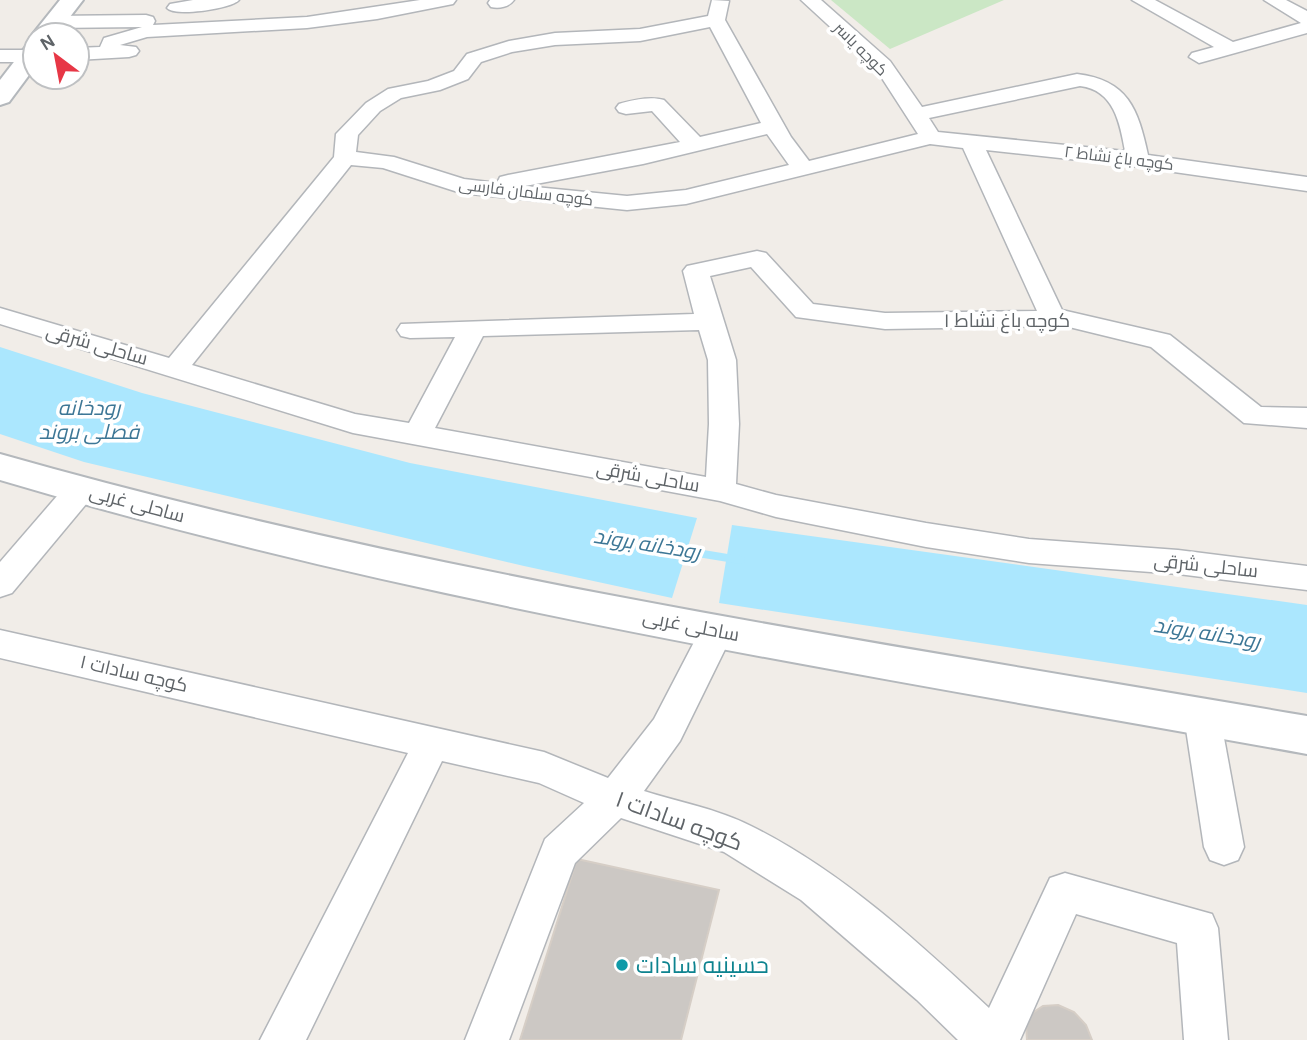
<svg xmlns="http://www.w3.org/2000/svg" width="1307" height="1040" viewBox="0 0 1307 1040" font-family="Karla,Cairo,sans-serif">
<rect width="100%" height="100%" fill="#f1ede8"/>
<polygon fill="#cbe7c5" points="831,0 1004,0 890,49"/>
<g fill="#abe7fe">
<polygon points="0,347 142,393 410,463 697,518 672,598 524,566 84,462 0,434"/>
<polygon points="732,525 1307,605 1307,693 719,603"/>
</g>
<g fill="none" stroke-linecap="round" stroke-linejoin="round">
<polygon fill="#abe7fe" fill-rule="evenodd" points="673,545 740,556 744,557 745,560 744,563 740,564 673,553 669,552 668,549 669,546"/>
</g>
<g fill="#ccc8c4" stroke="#d6cec6" stroke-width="2">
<polygon points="577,859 719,890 681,1040 520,1040"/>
<polygon points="1058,1005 1074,1012 1086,1025 1092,1040 1027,1040 1026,1024 1031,1014 1043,1006"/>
</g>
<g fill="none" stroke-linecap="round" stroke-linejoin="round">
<g stroke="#b3b6ba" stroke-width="3">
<g id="street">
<path d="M193 0H239C231 9 175 17 167 8L170 4Z"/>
<polygon points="420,0 456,0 453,4 377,19 307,28 147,37 120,45 136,47 139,51 136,55 129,57 77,60 77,48 100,47 104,38 142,27 52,28 43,22 52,16 146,15 153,17 155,21 153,25 307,17"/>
<path d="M490 0H514C509 7 499 9 491 7L488 3Z"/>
<path d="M712 0 729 1 725 20 791 137 809 161 918 134 876 69 801 0H821L890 61 922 107 1077 74C1128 80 1138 109 1148 155L1307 177V191L1125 165 986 150 1062 310 1170 335 1261 407 1307 408V428L1244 423 1151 347 1065 326 885 329 796 317 751 267 710 276 736 360 739 424 736 484 776 495 926 523 1029 539 1178 550 1307 566V590L1178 574 1029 563 926 547 776 517 720 501 353 433 0 324V308L169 358 334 157 336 134 366 103 388 89 428 81 454 71 467 54 509 41 555 33 640 29 708 16ZM710 27 761 123 700 137 664 100C650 96 633 100 619 104L616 108 619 112 626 114 652 111 680 142 508 175 500 177 497 183 464 179 394 157 356 152 358 135 380 111 401 98 440 90 468 79 481 62 512 52 555 45 640 41ZM1080 86C1114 90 1120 123 1125 151L938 132 929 118ZM767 134 789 165 686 190 627 196 525 186 643 164ZM930 144 963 148 1037 311 885 313 813 304 766 253 757 251 687 266 683 271 694 314 401 324 397 330 401 336 410 338 455 337 409 423 355 414 192 365 351 165 383 168 461 193 627 210 686 204ZM699 330 708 360 709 424 706 477 435 428 483 336Z"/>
<polygon points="1132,0 1155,0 1233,42 1301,23 1264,0 1286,0 1307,11 1307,33 1199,63 1189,57 1192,53 1214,47"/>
<rect x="0" y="50" width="35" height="12"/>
<polygon points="81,478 92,481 96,489 92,497 12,593 0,597 0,562 70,481"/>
<path d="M717 618 729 621 734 631 680 741 644 791C678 802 718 809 751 826 840 870 917 941 989 1008L1050 878 1065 873 1212 914 1218 928 1228 1040H1184L1177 943 1076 914 1020 1040H958L917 1000 801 900 724 852 621 818 575 863 509 1040H465L545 839 584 803 539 783 442 761 306 1040H260L408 753 0 658V630L544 752 608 778 654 719 705 621Z"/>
<polygon points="1202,701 1215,705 1220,716 1244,847 1238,860 1224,865 1210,860 1204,847 1184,716 1189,705"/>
</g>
</g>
<g stroke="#b4b8bc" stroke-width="4">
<g id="secondary">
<polygon points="60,0 83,0 56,35 35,35 35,39 32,35"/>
<polygon points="35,43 35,67 9,102 0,105 0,80 27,45"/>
<path d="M0 454C428 576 869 641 1307 716V754C869 675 427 607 0 480Z"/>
</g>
</g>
<use href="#street" fill="#fff" fill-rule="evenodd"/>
<use href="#secondary" fill="#fff" fill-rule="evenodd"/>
</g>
<circle fill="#0f9aa8" stroke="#fff" stroke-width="2.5" cx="622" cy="965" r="7"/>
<g text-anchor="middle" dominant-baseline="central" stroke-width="7" stroke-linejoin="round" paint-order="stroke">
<g font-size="16" fill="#5f6468" stroke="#fff">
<text transform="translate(861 49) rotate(45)">کوچه یاسر</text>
<text transform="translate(1119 158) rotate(7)">کوچه باغ نشاط ۲</text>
<text transform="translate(526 192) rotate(7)">کوچه سلمان فارسی</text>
</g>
<g font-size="19" fill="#5f6468" stroke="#fff">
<text x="1007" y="321">کوچه باغ نشاط ۱</text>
<text transform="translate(97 345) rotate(16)">ساحلی شرقی</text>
<text transform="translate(648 477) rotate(10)">ساحلی شرقی</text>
<text transform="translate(137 504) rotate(15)">ساحلی غربی</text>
<text transform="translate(1206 566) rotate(6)">ساحلی شرقی</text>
<text transform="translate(691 626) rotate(11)">ساحلی غربی</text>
<text transform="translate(134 674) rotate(13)">کوچه سادات ۱</text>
</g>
<g font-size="21" font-style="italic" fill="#3d7796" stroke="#fff">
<text x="89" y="408">رودخانه<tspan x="89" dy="24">فصلی بروند</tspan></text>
<text transform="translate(647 544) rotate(9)">رودخانه بروند</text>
<text transform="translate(1207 633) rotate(9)">رودخانه بروند</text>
</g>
<g font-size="23" fill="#5f6468" stroke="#fff">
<text transform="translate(679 821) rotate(20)">کوچه سادات ۱</text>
</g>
<g font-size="23" fill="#0d838f" stroke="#fff" text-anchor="start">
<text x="636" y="965">حسینیه سادات</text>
</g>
</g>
<g transform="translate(56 56) rotate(328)"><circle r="33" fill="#ffffff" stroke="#bfc1c3" stroke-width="2"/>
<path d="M0-5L12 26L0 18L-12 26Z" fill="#e73746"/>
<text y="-10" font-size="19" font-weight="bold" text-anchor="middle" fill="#5f6468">N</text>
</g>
</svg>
